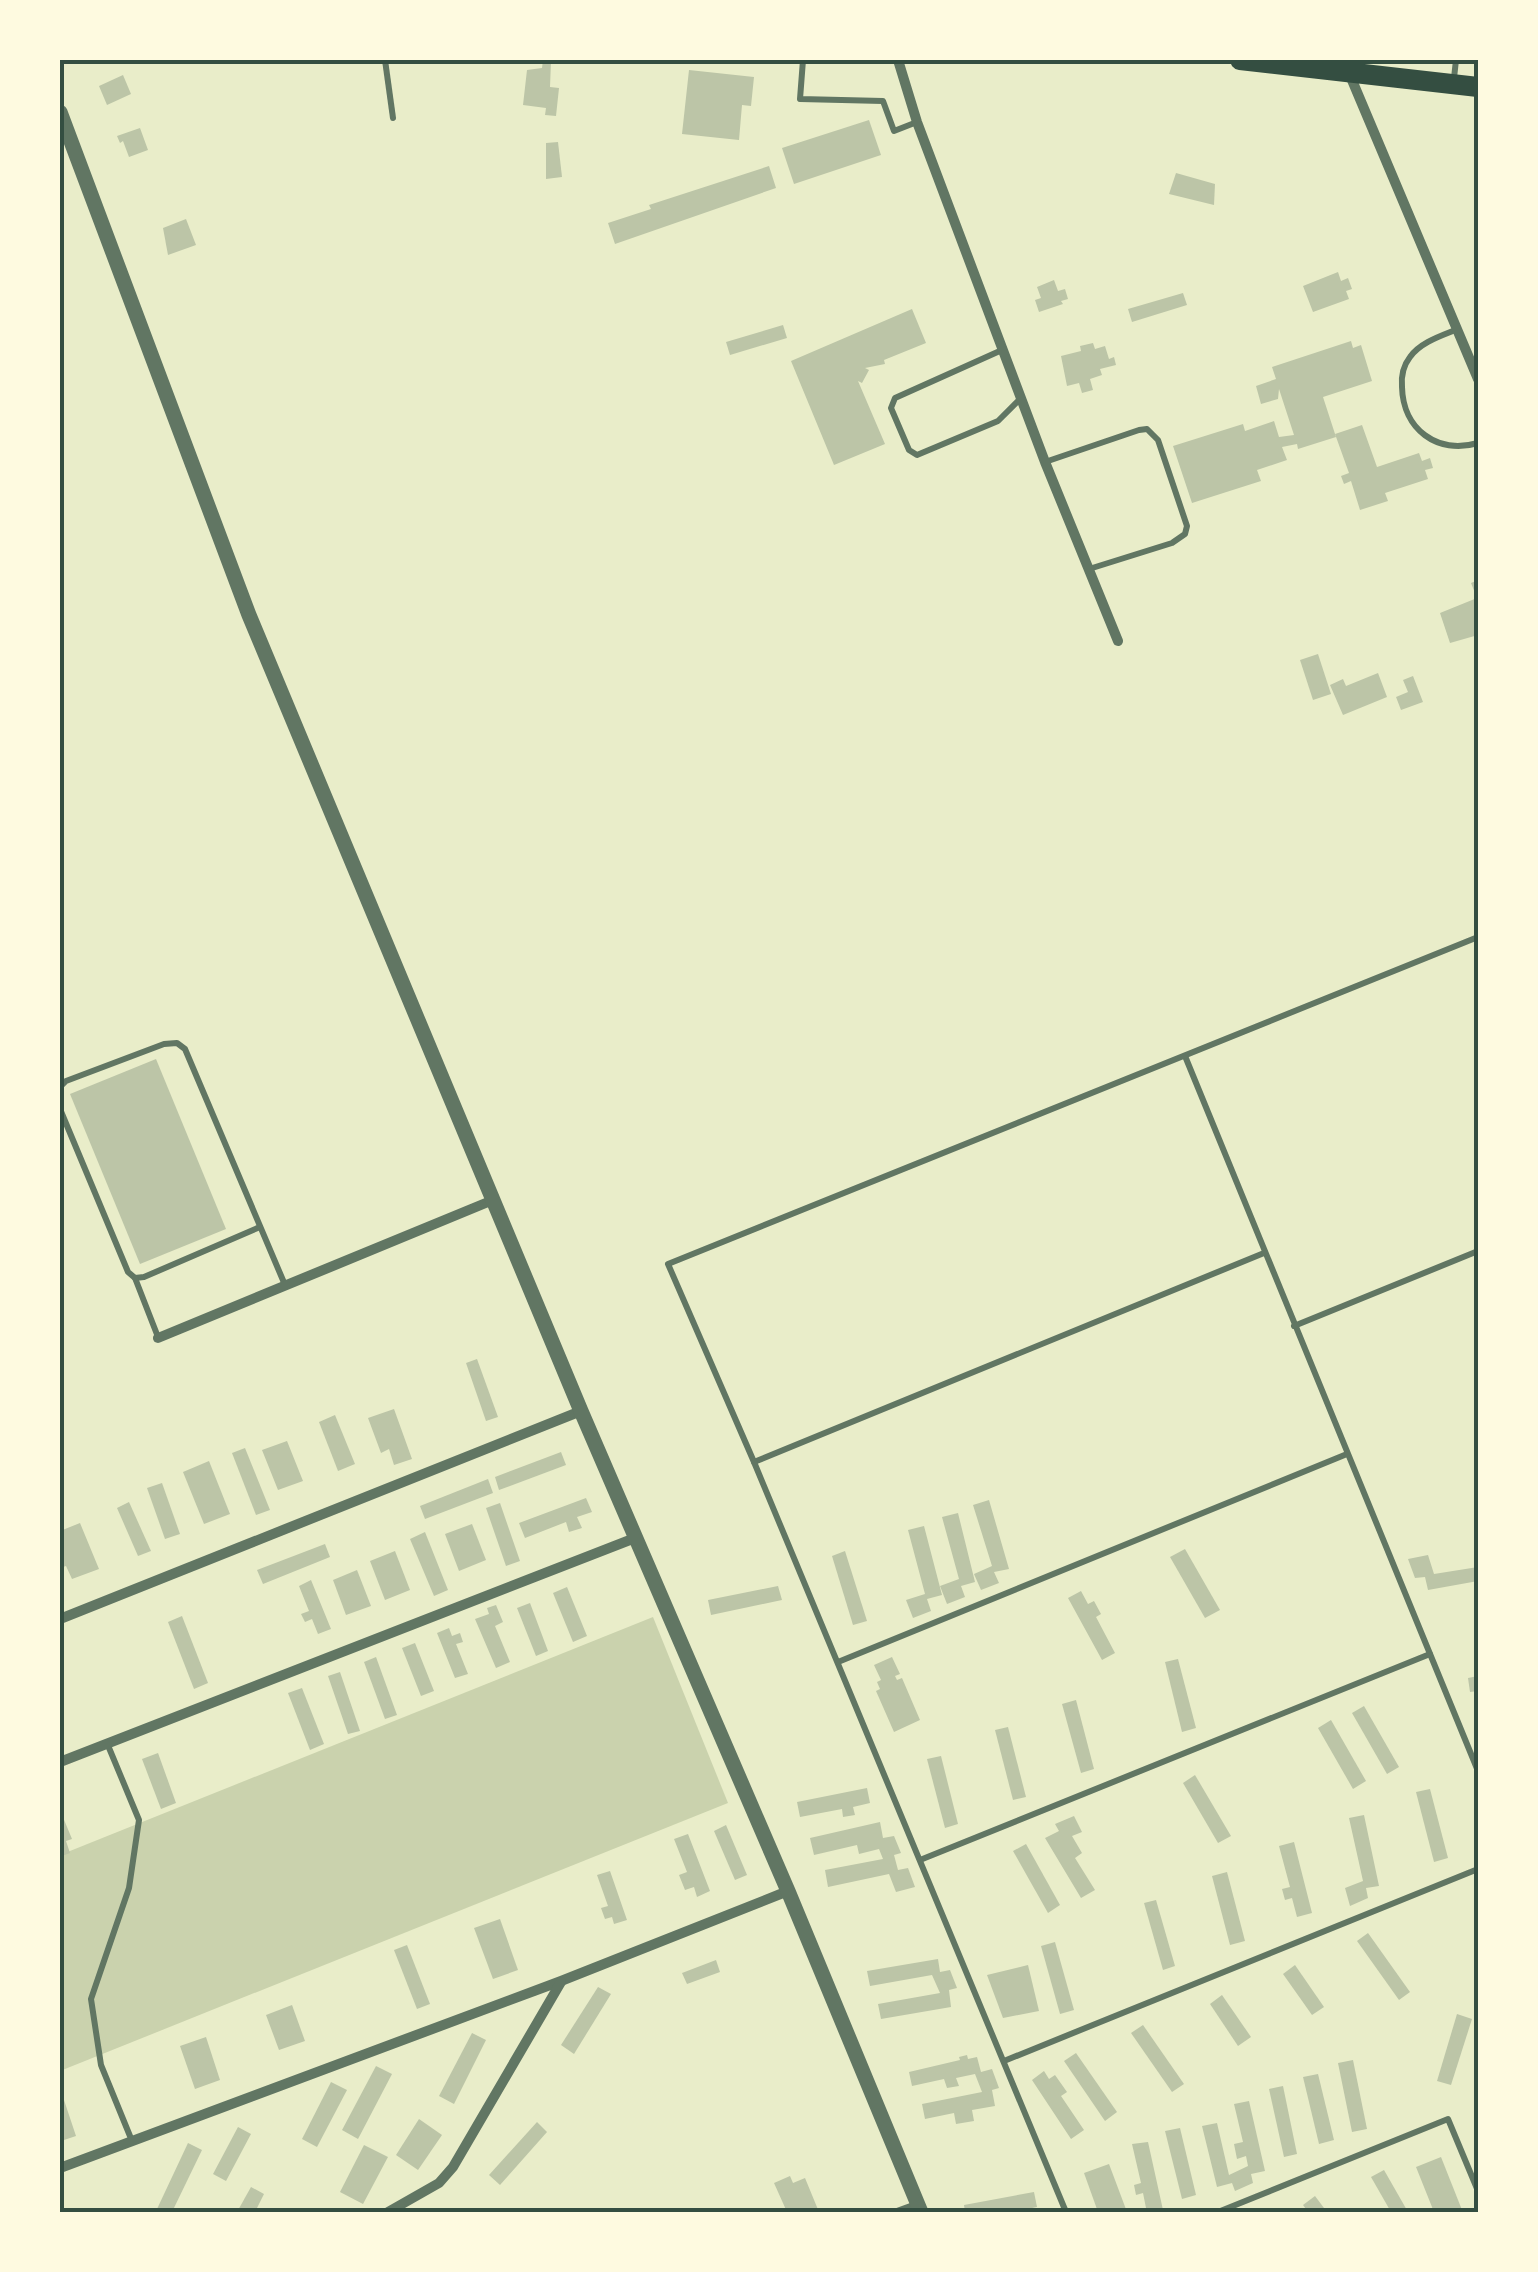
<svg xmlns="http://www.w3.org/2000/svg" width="1538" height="2272" viewBox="0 0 1538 2272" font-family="'Playfair Display',serif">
<rect width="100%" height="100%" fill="#e9edc9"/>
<polygon fill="#cad2ad" points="653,1617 728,1803 60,2071 60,1855"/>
<g fill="#bcc5a7">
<polygon points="543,60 551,61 550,87 559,88 556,116 545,115 546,108 523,105 527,70 542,68"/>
<polygon points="689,70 754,77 751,106 742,105 739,140 682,134"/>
<polygon points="123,75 131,94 107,105 99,86"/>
<polygon points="869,120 881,155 794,184 782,148"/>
<polygon points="140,128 148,150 129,157 123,141 120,143 117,136"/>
<polygon points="558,142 562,177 546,179 546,143"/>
<polygon points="769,166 776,188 615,244 608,223 651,209 649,205"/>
<polygon points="1176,173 1215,184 1214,205 1169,194"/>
<polygon points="186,219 196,245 168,255 163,228"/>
<polygon points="1338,272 1341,281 1348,278 1352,289 1346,291 1349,299 1313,312 1303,286"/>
<polygon points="1054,280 1058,291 1065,289 1068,299 1061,301 1063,304 1039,312 1035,300 1041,298 1037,287"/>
<polygon points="1183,293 1187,305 1132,322 1128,309"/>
<polygon points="912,309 926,343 884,360 885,364 865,368 869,370 862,383 858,381 885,444 834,465 791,361"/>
<polygon points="783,325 787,338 730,355 726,342"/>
<polygon points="1351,341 1353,348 1361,345 1372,381 1323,397 1336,437 1298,449 1297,444 1282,447 1287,460 1257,470 1261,481 1192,503 1173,446 1243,424 1245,431 1274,421 1279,437 1294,435 1279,389 1278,399 1261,404 1256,386 1276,379 1272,367"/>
<polygon points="1093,343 1095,349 1105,346 1109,359 1114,357 1116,365 1100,369 1102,375 1090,379 1093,390 1082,393 1079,383 1067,386 1061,356 1081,351 1080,346"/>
<polygon points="1362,425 1377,467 1419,453 1422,461 1430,458 1433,468 1425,470 1428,479 1385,493 1388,501 1360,510 1351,481 1344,484 1341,476 1349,473 1335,434"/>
<polygon points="1478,580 1478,635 1450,643 1440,613 1477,598 1471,583"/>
<polygon points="1318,654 1331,694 1313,700 1300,660"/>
<polygon points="1378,673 1387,697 1343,715 1330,685 1343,679 1346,686"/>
<polygon points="1413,676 1423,702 1401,710 1396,697 1408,692 1403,680"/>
<polygon points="156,1059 226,1229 140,1264 70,1094"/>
<polygon points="477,1359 498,1417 486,1421 466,1363"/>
<polygon points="394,1409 412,1459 394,1465 389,1449 381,1453 368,1418"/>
<polygon points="335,1415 355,1464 338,1471 319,1422"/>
<polygon points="287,1441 303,1481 278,1490 262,1450"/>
<polygon points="245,1448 270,1510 256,1515 232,1453"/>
<polygon points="561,1452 566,1465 499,1490 495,1477"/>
<polygon points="209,1461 230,1514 204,1524 183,1472"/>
<polygon points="488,1479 493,1493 425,1519 420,1506"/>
<polygon points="162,1483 180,1534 165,1539 147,1488"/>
<polygon points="586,1498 592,1512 577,1517 582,1528 569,1532 566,1522 525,1538 519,1523"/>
<polygon points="989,1500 1009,1569 994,1572 999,1583 981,1590 974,1574 992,1566 973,1505"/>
<polygon points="129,1502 151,1551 138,1556 117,1508"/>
<polygon points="500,1503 520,1561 506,1566 486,1508"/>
<polygon points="958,1513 975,1582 961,1586 965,1597 947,1604 940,1586 959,1579 942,1517"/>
<polygon points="80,1523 99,1569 72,1579 66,1566 60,1568 60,1531"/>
<polygon points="472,1524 486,1560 459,1571 445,1534"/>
<polygon points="924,1526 942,1595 927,1599 931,1611 913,1618 906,1600 925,1594 908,1530"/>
<polygon points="425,1532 448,1590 434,1596 410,1539"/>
<polygon points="325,1544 330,1557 263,1584 257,1570"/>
<polygon points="1185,1549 1220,1610 1205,1618 1170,1557"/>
<polygon points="395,1551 410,1590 385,1600 370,1561"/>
<polygon points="845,1551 867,1621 853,1625 832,1556"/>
<polygon points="1428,1555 1434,1574 1478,1567 1478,1581 1428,1590 1425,1577 1415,1578 1408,1559"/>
<polygon points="357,1570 371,1606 346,1615 333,1580"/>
<polygon points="311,1580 331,1629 318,1634 312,1619 305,1622 301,1614 309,1611 299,1586"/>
<polygon points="778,1586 782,1600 711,1615 708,1600"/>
<polygon points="567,1587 587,1636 573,1642 553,1593"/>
<polygon points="1081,1591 1088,1604 1094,1601 1101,1614 1096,1617 1115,1653 1102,1660 1068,1598"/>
<polygon points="530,1603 548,1651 536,1656 517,1608"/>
<polygon points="496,1605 503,1622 495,1626 510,1662 496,1668 475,1619 489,1614 487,1608"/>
<polygon points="182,1616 208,1683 194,1689 168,1622"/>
<polygon points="449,1628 452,1636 460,1633 463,1642 456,1644 468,1674 455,1678 437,1633"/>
<polygon points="415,1643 434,1691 421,1696 402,1648"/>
<polygon points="376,1657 397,1715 385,1719 364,1662"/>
<polygon points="892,1657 900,1674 895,1676 897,1680 902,1678 920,1720 894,1732 876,1691 880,1689 877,1682 881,1680 874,1665"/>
<polygon points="1178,1659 1196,1728 1182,1732 1165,1662"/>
<polygon points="340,1672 360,1731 348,1734 328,1676"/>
<polygon points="1478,1676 1478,1691 1470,1692 1468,1678"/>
<polygon points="302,1688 324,1744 310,1750 288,1693"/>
<polygon points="1076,1700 1094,1769 1081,1773 1062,1704"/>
<polygon points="1364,1706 1399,1767 1387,1774 1352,1713"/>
<polygon points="1331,1720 1366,1781 1353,1789 1318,1728"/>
<polygon points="1008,1727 1026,1797 1013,1800 995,1730"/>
<polygon points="158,1753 176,1803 161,1809 142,1759"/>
<polygon points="941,1756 958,1824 945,1828 927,1759"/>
<polygon points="1195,1775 1231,1836 1218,1843 1183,1783"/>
<polygon points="867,1788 870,1803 853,1807 855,1815 843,1817 842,1809 800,1817 797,1802"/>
<polygon points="1430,1789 1448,1858 1434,1862 1416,1792"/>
<polygon points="60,1810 72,1839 66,1841 70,1853 62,1856"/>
<polygon points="1364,1815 1379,1886 1366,1888 1368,1898 1350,1906 1345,1888 1363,1881 1349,1818"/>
<polygon points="1074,1816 1082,1832 1072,1836 1082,1853 1075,1858 1095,1890 1081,1898 1045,1838 1059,1831 1055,1824"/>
<polygon points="880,1822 883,1838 894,1836 901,1853 894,1855 898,1870 908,1868 915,1887 896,1892 889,1874 828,1887 825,1870 883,1859 879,1849 859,1854 857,1845 814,1855 810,1838"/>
<polygon points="726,1825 747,1875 735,1880 714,1831"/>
<polygon points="688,1834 710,1891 697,1897 694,1887 685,1890 679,1875 687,1872 674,1839"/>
<polygon points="1294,1842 1312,1913 1297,1917 1292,1898 1285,1900 1282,1889 1290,1887 1279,1846"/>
<polygon points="1026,1844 1060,1905 1048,1913 1013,1851"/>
<polygon points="610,1871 627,1920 614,1924 612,1917 605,1919 601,1908 608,1906 597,1875"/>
<polygon points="1227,1872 1245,1941 1230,1945 1212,1876"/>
<polygon points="1156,1900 1175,1966 1163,1970 1144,1903"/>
<polygon points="500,1919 518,1970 493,1979 474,1928"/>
<polygon points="1368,1933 1410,1992 1399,2000 1357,1941"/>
<polygon points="1055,1942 1074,2010 1060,2014 1041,1946"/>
<polygon points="407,1945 430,2004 417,2009 394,1950"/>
<polygon points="938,1959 940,1972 950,1970 957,1988 949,1990 951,2007 881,2019 878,2004 940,1993 932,1975 870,1986 867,1971"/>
<polygon points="716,1960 720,1972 687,1984 682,1973"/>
<polygon points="1028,1965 1039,2011 1003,2018 987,1975"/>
<polygon points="1295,1965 1324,2007 1312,2015 1283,1974"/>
<polygon points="598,1987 611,1994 574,2054 561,2045"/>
<polygon points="1222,1995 1251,2037 1238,2046 1210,2004"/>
<polygon points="292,2005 305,2041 279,2050 266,2015"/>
<polygon points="1457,2014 1472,2019 1451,2085 1437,2081"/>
<polygon points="1143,2025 1184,2084 1172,2092 1131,2033"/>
<polygon points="472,2033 486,2040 454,2104 439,2096"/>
<polygon points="206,2037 220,2080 195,2089 180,2046"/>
<polygon points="1076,2053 1117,2112 1105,2121 1064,2061"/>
<polygon points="967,2055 968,2059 977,2057 981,2072 992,2069 999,2088 992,2090 995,2106 972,2110 974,2121 956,2124 954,2113 925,2119 922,2104 982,2092 975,2074 956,2078 959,2086 947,2088 944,2079 912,2086 909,2072 960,2060 959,2057"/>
<polygon points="1353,2060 1367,2129 1352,2132 1338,2063"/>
<polygon points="376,2066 392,2074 358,2139 342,2130"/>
<polygon points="1044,2071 1049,2079 1055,2075 1067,2092 1061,2096 1084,2130 1071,2139 1032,2080"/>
<polygon points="1318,2074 1334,2140 1319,2144 1303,2077"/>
<polygon points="331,2082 347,2090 317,2147 302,2139"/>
<polygon points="1283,2086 1297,2154 1284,2157 1269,2089"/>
<polygon points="61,2091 76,2136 61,2141 60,2137"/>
<polygon points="1249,2101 1265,2171 1251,2174 1253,2183 1235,2191 1232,2183 1217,2187 1202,2126 1217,2123 1229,2175 1248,2166 1246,2156 1237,2159 1234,2144 1243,2142 1234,2104"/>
<polygon points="419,2119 442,2135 418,2170 396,2155"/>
<polygon points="537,2122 547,2132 500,2185 489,2175"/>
<polygon points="238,2127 251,2134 226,2181 213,2174"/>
<polygon points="1180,2128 1196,2195 1182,2199 1165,2131"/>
<polygon points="1148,2142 1163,2210 1136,2212 1146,2208 1143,2193 1136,2195 1134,2185 1141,2183 1132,2144"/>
<polygon points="188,2143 202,2150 172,2212 164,2212 157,2209"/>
<polygon points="364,2145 388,2157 363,2204 340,2192"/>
<polygon points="1441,2157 1462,2210 1456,2212 1434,2212 1416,2167"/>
<polygon points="1109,2164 1127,2212 1098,2212 1084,2173"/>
<polygon points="1384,2170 1408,2212 1391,2212 1371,2177"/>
<polygon points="790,2176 793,2183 805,2178 819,2212 787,2212 774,2183"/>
<polygon points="251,2187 264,2194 255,2212 237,2212"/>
<polygon points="1034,2192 1037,2207 1012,2212 965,2212 964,2205"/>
<polygon points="1315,2196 1327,2212 1308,2212 1303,2205"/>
</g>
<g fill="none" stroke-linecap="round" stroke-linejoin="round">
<g stroke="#617663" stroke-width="6">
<polyline points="385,60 393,118"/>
<polyline points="803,60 800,99 883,101 894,131 917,122"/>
<polyline points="1454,78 1456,60"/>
<path d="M1458 329C1441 336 1421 342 1410 357 1403 366 1401 376 1402 387 1403 429 1437 455 1478 443"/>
<polyline points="1002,350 895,398 891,408 909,450 917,455 998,421 1021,398"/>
<polyline points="1045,462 1139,430 1147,429 1158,440 1187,526 1185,534 1172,543 1089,569"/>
<polyline points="1185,1056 1478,1771"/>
<polyline points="60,1087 66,1081 164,1044 177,1043 185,1049 285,1285"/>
<polyline points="60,1109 128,1272 135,1278 144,1277 260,1227"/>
<polyline points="135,1278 158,1337"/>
<polyline points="1294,1326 1478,1251"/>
<polyline points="754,1462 1264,1253"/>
<polyline points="838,1662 1347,1454"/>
<polyline points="107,1743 139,1820 129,1888 91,1999 101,2065 132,2141"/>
<polyline points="920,1860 1430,1654"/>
<polyline points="1004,2061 1478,1869"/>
<polyline points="894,2212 916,2204"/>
<polyline points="1066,2212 754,1462 668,1264 1478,937"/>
<polyline points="1218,2212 1448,2119 1478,2191"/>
</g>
<g stroke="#617663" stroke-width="10">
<polyline points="898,60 917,122 1045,462 1118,641"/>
<polyline points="1349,73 1478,379"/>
<polyline points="158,1338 493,1200"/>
<polyline points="60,1619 581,1411"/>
<polyline points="60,1762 635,1538"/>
<polyline points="60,2168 561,1981 788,1891"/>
<polyline points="388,2212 439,2183 453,2167 561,1982"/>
</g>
<polyline stroke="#617663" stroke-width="15" points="60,112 249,615 581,1411 788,1891 921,2212"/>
<polyline stroke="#344e41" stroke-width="20" points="1240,60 1478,87"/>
</g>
<rect width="1538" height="2272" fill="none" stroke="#fefae0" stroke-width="125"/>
<rect x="62" y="62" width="1414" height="2148" fill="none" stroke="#344e41" stroke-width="4"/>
</svg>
